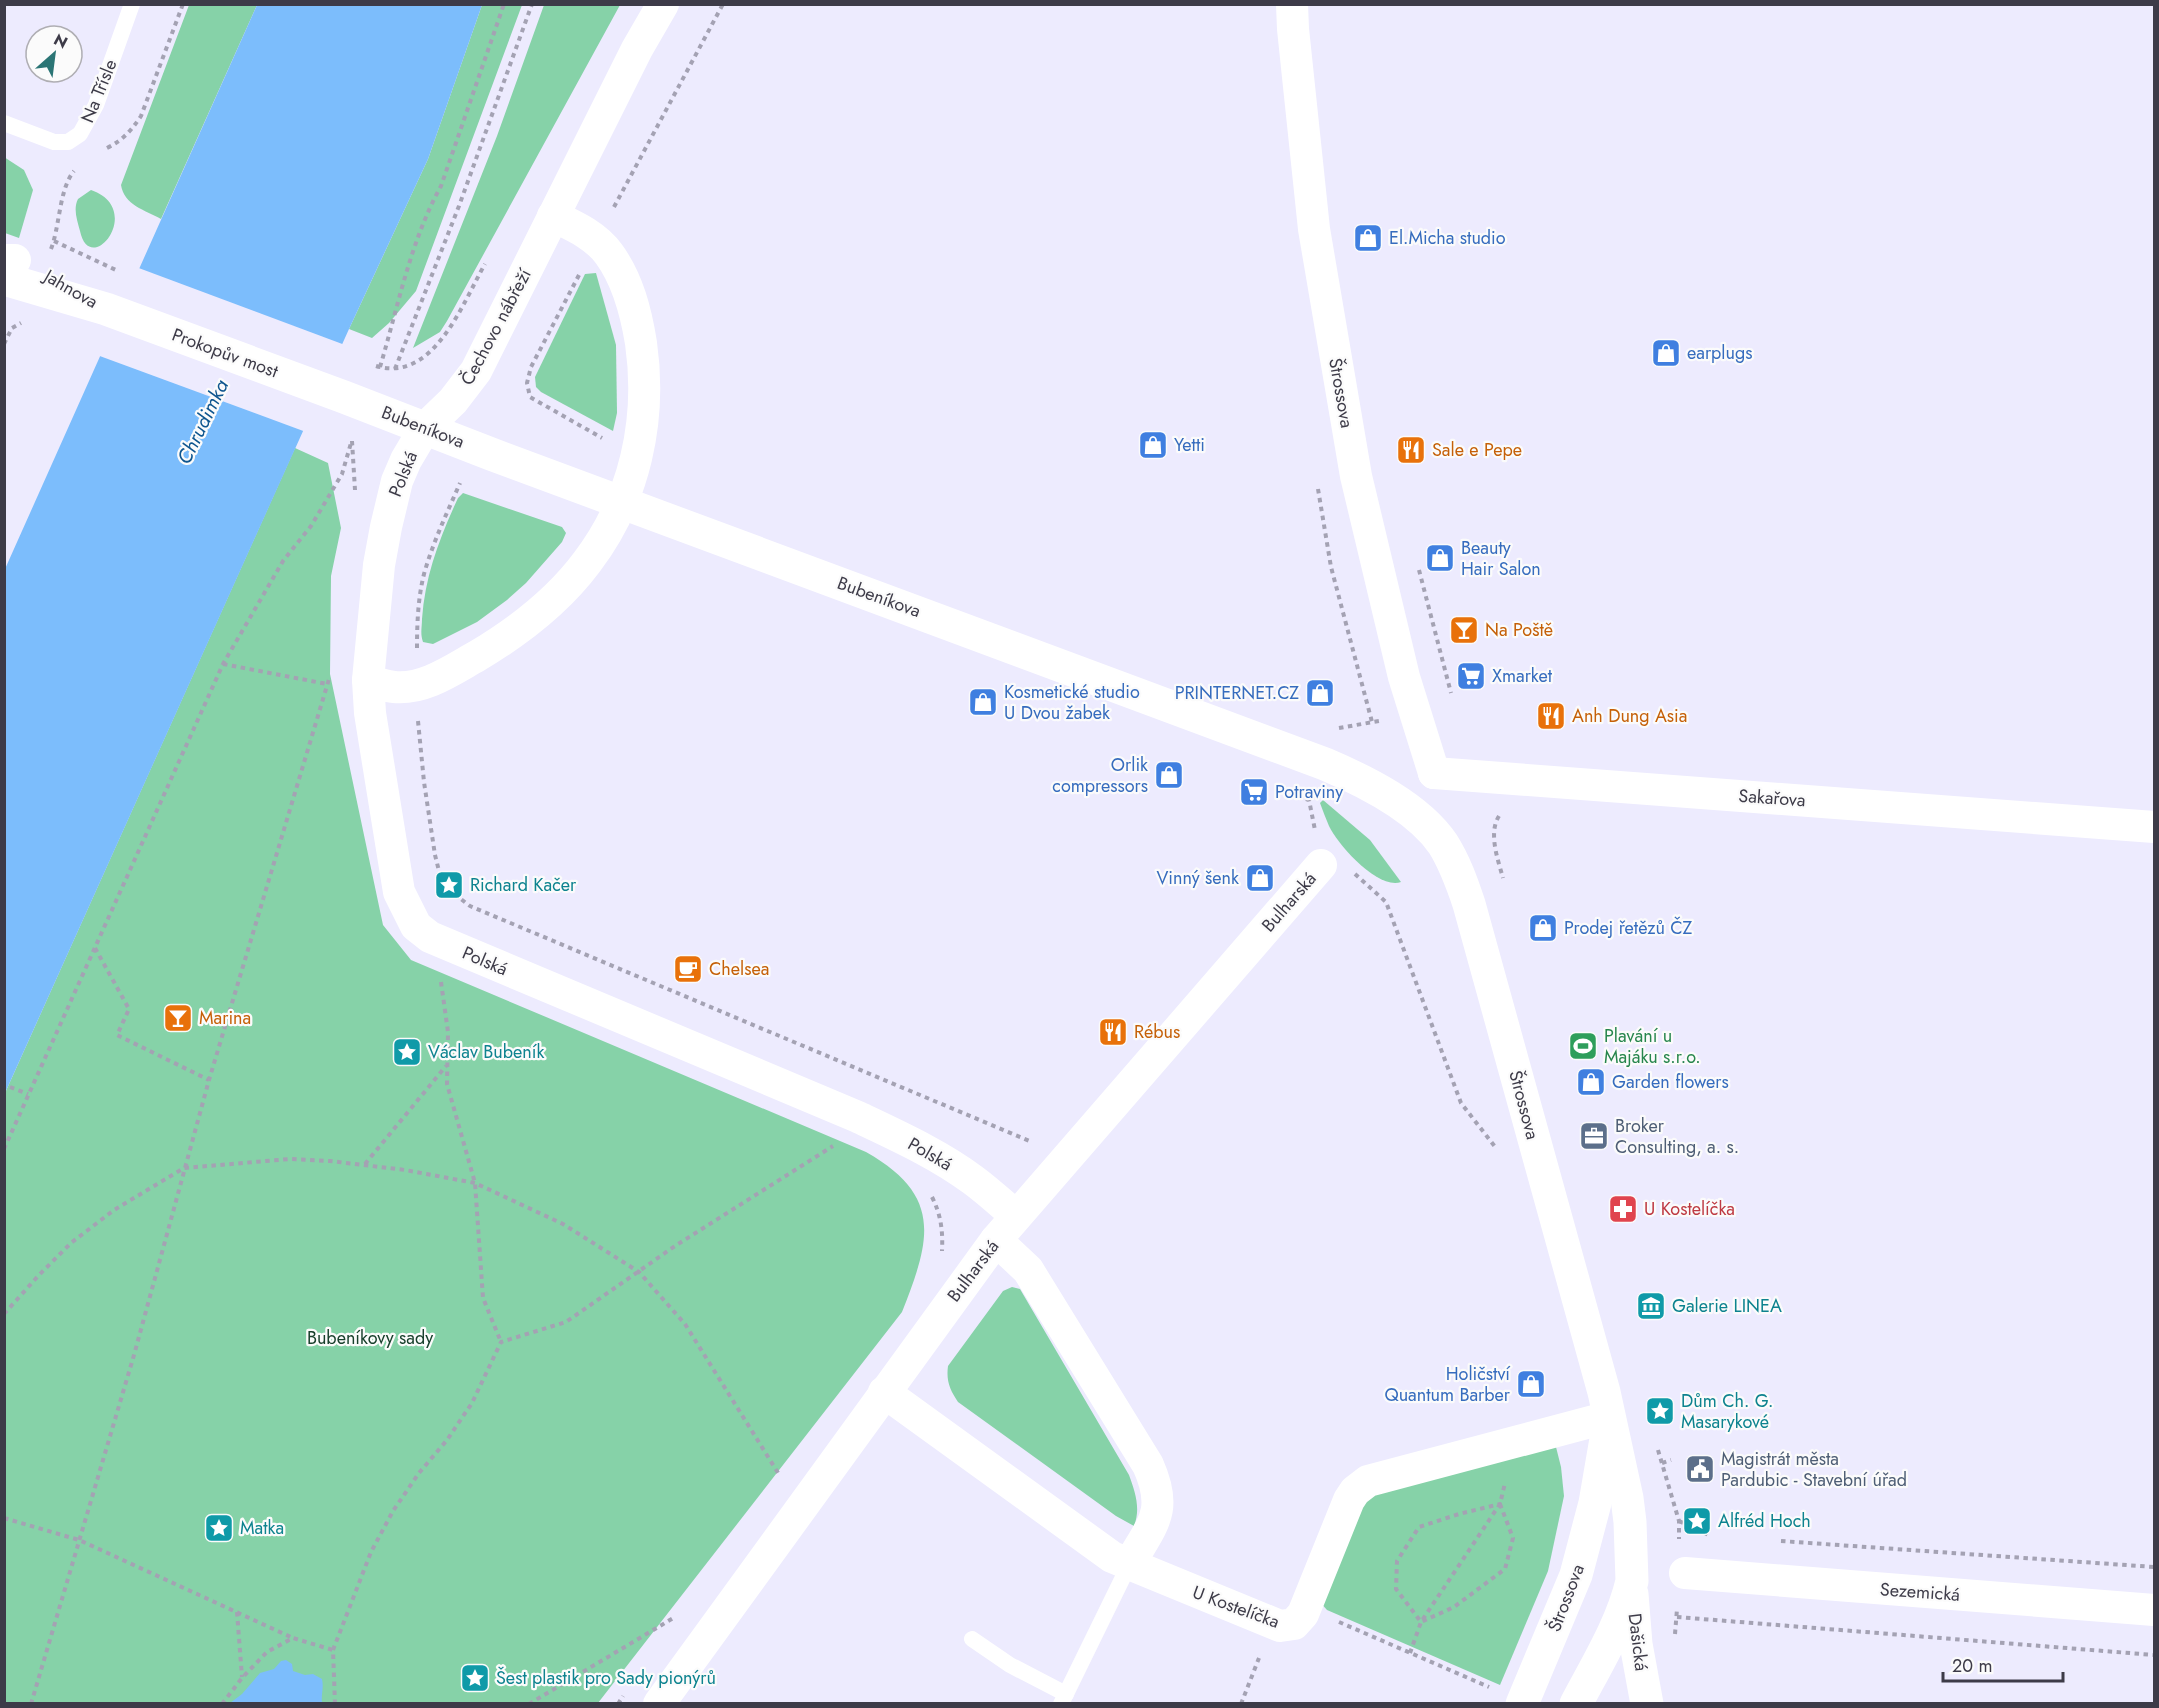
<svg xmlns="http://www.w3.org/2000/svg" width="2159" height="1708" viewBox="0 0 2159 1708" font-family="Jost,sans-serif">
<rect width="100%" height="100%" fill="#edebfe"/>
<g fill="#86d2a8">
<path d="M189 5H257L161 219C145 210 124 205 121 185Z"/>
<polygon points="482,5 522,5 416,291 389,323 372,338 349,329 428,159"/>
<polygon points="544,5 620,5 447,321 440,332 413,348 497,136"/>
<polygon points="4,157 24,170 33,190 19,238 5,233"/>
<path d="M91 190C146 209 90 279 80 231 77 220 73 209 78 199Z"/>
<polygon points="596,273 616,345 617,413 613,431 541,392 536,387 535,377 585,274"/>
<path d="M295 448 328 463 341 528 331 576 330 674 383 925 411 960 866 1152C944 1196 930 1241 902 1312L598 1703 5 1704V1093Z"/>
<path d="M463 493 562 527 566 533 562 542 526 583 507 600 477 622 433 644 423 642C420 634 422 627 422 619 425 575 440 537 458 498Z"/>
<path d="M1323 800 1370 840 1401 882C1378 890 1338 845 1329 826 1326 819 1323 811 1320 803Z"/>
<path d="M1012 1287 1020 1289 1129 1475C1135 1492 1141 1508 1134 1526L1116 1516 958 1402C950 1390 946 1381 948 1366L1003 1291Z"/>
<polygon points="1556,1447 1561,1467 1564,1496 1548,1571 1500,1685 1327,1610 1319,1601 1357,1507 1378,1492"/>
</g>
<g fill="#7cbdfc">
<polygon points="257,5 482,5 428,159 349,329 5,1093 5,569"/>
<path d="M286 1660 292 1664 293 1671 305 1675 313 1674 322 1679C324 1688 321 1694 322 1703H230L242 1694 260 1673 274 1669 281 1661Z"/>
</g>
<polygon fill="#edebfe" points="136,267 345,345 306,432 97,355"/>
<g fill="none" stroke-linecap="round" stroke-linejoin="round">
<g stroke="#a4a2b3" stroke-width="4" stroke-dasharray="4.5 4.5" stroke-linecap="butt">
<path d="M107 148C123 140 131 131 141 116L183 4"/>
<polyline points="614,207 723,4"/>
<polyline points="54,241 118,271"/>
<path d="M51 249C60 226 59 189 74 171"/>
<polyline points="579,275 531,367 527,383 530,397 602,438"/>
<polyline points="4,344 12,328 21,323"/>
<path d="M376 366C434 383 462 304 485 264"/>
<path d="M380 367C398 307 410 242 441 186L504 4"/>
<polyline points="395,369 459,206 532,4"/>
<polyline points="352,441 355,490"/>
<polyline points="1318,489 1331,567 1372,722"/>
<polyline points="1419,570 1451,693"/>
<path d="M417 648C417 623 418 598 424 574 433 542 447 513 460 483"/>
<polyline points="223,664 327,684"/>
<polyline points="418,721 424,782 435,855 441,879 453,893 470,906 1032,1142"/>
<polyline points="1339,728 1379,721"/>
<polyline points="1306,799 1309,800 1315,830"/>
<path d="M1499 816C1488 833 1498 860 1503 878"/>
<polyline points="1355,874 1386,902 1461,1103 1496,1148"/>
<polyline points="95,948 129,1009 117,1035 209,1080"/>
<polyline points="441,982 448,1032 447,1084 475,1183 483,1298 501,1342"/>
<polyline points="10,1087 28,1094"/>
<polyline points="4,1149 223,664 283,561 311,526 342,474 351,443"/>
<polyline points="365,1164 446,1066"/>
<path d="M932 1197C941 1215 943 1231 942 1251"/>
<polyline points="4,1314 39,1275 71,1243 114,1210 184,1168 290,1159 330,1161 405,1170 475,1183 563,1224 639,1272 685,1324 780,1476"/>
<polyline points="1658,1450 1679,1521 1679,1539"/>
<polyline points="1662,1463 1671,1460"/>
<polygon points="1500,1504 1513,1538 1505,1569 1454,1607 1421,1622 1396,1589 1397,1561 1419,1527 1459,1514"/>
<polyline points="4,1518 79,1540 293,1638"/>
<polyline points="1679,1521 1711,1536"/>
<polyline points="1781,1541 2154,1567"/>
<polyline points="237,1612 242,1677"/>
<polyline points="1677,1617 2154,1655"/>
<polyline points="1339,1622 1489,1687"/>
<polyline points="1675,1634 1677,1609"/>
<polyline points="1410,1653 1421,1622 1500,1504 1505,1483"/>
<polyline points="31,1704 134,1355 209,1080 329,679"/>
<polyline points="222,1704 242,1678 267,1652 293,1638 333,1650"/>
<polyline points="335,1704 333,1650 371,1552 393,1511 419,1473 447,1440 472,1403 501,1342 566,1322 675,1246 833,1146"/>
<polyline points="529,1704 675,1617"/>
<polyline points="618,1704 623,1696"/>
<polyline points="1241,1704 1259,1658"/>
</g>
<g stroke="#fff" stroke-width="16">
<polyline points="4,123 54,142 68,142 80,134 96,105 132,4"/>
<polyline points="972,1639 1010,1665 1066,1694"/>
<polyline points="1061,1704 1129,1565"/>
</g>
<g stroke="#fff" stroke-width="32">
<path d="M663 4 637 49 476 371 453 401 425 428 406 460 397 481 386 527 379 565 368 680 370 713 399 892 416 926 430 937 858 1117C898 1136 938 1154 973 1180 988 1191 1002 1204 1016 1216"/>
<polyline points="1292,4 1293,29 1314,229 1356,476 1404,677 1434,773"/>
<polyline points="4,260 15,260"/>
<path d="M368 680C376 683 385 686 394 687 424 690 452 670 477 656 519 631 558 601 587 562 635 499 652 420 641 343 636 312 628 280 609 254 595 235 574 226 553 216"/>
<polyline points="1434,773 2154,827"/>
<path d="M996 1240 1028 1270 1148 1465C1169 1512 1152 1524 1129 1565"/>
<polyline points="884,1392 1112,1557 1280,1626 1294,1624 1303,1614 1349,1500 1355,1491 1368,1481 1609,1417"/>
<polyline points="1685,1573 2154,1610"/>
<polyline points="659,1704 996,1240 1321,865"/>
</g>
<g stroke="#fff" stroke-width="33">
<path d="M4 279 106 309 344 397 491 454 1325 764C1365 781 1418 807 1443 844 1455 863 1462 883 1469 904L1604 1392 1627 1498 1630 1522 1632 1581C1622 1624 1597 1664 1576 1704"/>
<polyline points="1632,1594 1636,1644 1647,1704"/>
<polyline points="1522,1704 1576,1575 1595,1503 1607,1433"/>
</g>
</g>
<defs>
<g id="shop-square" transform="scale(1.5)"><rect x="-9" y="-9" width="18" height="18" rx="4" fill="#3f7fe0" stroke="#fbfbfb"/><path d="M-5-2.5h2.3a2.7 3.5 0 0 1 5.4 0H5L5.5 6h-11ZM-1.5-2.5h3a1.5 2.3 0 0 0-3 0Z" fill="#fff"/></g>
<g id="restaurant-square" transform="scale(1.5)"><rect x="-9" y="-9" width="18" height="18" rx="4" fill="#e8710a" stroke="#fbfbfb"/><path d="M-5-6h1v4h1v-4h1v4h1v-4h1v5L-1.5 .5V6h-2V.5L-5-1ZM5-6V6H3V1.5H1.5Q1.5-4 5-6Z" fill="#fff"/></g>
<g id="bar-square" transform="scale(1.5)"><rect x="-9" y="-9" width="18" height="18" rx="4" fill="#e8710a" stroke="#fbfbfb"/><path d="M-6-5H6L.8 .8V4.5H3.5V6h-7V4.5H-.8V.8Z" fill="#fff"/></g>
<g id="supermarket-square" transform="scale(1.5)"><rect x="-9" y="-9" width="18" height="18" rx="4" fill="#3f7fe0" stroke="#fbfbfb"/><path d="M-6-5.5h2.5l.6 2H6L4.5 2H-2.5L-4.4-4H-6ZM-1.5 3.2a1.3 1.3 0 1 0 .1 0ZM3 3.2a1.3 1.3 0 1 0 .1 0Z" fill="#fff"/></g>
<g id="sight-square" transform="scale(1.5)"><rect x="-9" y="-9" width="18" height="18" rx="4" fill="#0f9aa8" stroke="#fbfbfb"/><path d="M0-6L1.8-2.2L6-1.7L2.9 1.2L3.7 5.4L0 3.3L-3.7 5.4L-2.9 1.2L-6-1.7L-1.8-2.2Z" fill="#fff"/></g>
<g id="cafe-square" transform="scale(1.5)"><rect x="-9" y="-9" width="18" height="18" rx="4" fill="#e8710a" stroke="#fbfbfb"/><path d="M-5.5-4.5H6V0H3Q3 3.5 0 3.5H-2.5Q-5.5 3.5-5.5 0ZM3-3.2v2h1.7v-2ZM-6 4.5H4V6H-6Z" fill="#fff"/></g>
<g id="stadium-square" transform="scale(1.5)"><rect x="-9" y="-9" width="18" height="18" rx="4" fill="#2e9e5b" stroke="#fbfbfb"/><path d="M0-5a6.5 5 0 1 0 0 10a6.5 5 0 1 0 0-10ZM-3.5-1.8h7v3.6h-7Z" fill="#fff"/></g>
<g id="office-square" transform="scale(1.5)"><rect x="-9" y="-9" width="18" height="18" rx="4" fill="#5c6f8a" stroke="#fbfbfb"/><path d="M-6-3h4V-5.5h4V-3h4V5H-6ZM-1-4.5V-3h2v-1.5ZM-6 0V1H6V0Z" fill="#fff"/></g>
<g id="pharmacy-square" transform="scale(1.5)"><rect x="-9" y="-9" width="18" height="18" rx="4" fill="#e0444e" stroke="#fbfbfb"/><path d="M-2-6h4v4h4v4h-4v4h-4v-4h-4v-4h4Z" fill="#fff"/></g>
<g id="museum-square" transform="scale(1.5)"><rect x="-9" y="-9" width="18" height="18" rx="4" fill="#0f9aa8" stroke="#fbfbfb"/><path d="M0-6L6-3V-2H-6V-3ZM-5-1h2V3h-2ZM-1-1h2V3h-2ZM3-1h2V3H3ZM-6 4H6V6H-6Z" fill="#fff"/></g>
<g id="civic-square" transform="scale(1.5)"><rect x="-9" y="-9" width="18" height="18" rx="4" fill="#5c6f8a" stroke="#fbfbfb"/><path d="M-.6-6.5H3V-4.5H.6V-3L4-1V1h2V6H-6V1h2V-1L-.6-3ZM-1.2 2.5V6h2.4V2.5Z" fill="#fff"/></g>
</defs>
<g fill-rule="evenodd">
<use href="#shop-square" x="1368" y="238"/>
<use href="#shop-square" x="1666" y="353"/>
<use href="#shop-square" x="1153" y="445"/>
<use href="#restaurant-square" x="1411" y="450"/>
<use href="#shop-square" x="1440" y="558"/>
<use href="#bar-square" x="1464" y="630"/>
<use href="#supermarket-square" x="1471" y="676"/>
<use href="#shop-square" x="1320" y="693"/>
<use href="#shop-square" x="983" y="702"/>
<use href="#restaurant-square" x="1551" y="716"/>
<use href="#shop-square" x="1169" y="775"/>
<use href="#supermarket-square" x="1254" y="792"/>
<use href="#shop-square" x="1260" y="878"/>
<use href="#sight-square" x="449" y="885"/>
<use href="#shop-square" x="1543" y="928"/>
<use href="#cafe-square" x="688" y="969"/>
<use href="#bar-square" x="178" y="1018"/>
<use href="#restaurant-square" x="1113" y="1032"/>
<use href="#stadium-square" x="1583" y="1046"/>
<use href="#sight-square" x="407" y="1052"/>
<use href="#shop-square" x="1591" y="1082"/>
<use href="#office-square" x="1594" y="1136"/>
<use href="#pharmacy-square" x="1623" y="1209"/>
<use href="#museum-square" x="1651" y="1306"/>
<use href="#shop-square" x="1531" y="1384"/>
<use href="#sight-square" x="1660" y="1411"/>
<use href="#civic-square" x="1700" y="1469"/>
<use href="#sight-square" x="1697" y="1521"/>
<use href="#sight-square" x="219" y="1528"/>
<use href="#sight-square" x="475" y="1678"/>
</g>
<g text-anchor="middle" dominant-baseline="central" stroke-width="4.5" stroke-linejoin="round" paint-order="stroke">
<g font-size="18" fill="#3d3b48" stroke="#fbfbfb">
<text transform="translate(99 91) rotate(-68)">Na Třísle</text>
<text transform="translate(71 289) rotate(30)">Jahnova</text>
<text transform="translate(496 327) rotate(-62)">Čechovo nábřeží</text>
<text transform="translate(225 353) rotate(20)">Prokopův most</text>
<text transform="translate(1341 393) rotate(80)">Štrossova</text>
<text transform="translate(423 427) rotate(21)">Bubeníkova</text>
<text transform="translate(403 474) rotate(-68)">Polská</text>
<text transform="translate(879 597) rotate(20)">Bubeníkova</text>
<text transform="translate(1772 798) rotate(4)">Sakařova</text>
<text transform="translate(1289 902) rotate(-49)">Bulharská</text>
<text transform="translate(485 961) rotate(23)">Polská</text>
<text transform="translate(1524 1105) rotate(75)">Štrossova</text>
<text transform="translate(930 1154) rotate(30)">Polská</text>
<text transform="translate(973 1271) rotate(-53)">Bulharská</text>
<text transform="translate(1920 1592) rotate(4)">Sezemická</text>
<text transform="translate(1566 1598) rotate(-69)">Štrossova</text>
<text transform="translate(1236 1607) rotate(20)">U Kostelíčka</text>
<text transform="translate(1638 1642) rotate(83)">Dašická</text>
</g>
<g font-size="18" fill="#366cbe" stroke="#fbfbfb" text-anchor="start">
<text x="1389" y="238">El.Micha studio</text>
<text x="1687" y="353">earplugs</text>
<text x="1174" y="445">Yetti</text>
<text x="1461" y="548">Beauty<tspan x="1461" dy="21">Hair Salon</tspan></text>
<text x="1492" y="676">Xmarket</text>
<text x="1004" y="692">Kosmetické studio<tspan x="1004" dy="21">U Dvou žabek</tspan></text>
<text x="1299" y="693" text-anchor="end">PRINTERNET.CZ</text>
<text x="1148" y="765" text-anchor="end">Orlik<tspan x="1148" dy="21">compressors</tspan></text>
<text x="1275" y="792">Potraviny</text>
<text x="1239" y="878" text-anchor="end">Vinný šenk</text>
<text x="1564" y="928">Prodej řetězů ČZ</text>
<text x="1612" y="1082">Garden flowers</text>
<text x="1510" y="1374" text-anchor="end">Holičství<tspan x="1510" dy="21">Quantum Barber</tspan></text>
</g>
<g font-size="18" fill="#c56008" stroke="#fbfbfb" text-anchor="start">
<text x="1432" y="450">Sale e Pepe</text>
<text x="1485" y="630">Na Poště</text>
<text x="1572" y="716">Anh Dung Asia</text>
<text x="709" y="969">Chelsea</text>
<text x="199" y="1018">Marina</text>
<text x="1134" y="1032">Rébus</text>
</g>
<g font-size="18" fill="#0d838f" stroke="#fbfbfb" text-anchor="start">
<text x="470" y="885">Richard Kačer</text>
<text x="428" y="1052">Václav Bubeník</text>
<text x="1672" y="1306">Galerie LINEA</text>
<text x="1681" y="1401">Dům Ch. G.<tspan x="1681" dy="21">Masarykové</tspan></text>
<text x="1718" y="1521">Alfréd Hoch</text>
<text x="240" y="1528">Matka</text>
<text x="496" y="1678">Šest plastik pro Sady pionýrů</text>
</g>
<g font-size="18" fill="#27864d" stroke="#fbfbfb" text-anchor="start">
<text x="1604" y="1036">Plavání u<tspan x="1604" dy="21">Majáku s.r.o.</tspan></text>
</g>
<g font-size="18" fill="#4e5e75" stroke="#fbfbfb" text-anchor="start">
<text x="1615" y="1126">Broker<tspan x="1615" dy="21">Consulting, a. s.</tspan></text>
<text x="1721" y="1459">Magistrát města<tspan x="1721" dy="21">Pardubic - Stavební úřad</tspan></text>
</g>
<g font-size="18" fill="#be3a42" stroke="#fbfbfb" text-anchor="start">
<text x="1644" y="1209">U Kostelíčka</text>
</g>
<g font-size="18" fill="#18402c" stroke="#fbfbfb">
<text x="370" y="1338">Bubeníkovy sady</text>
</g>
<g font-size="20" font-style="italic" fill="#0f568f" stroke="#fbfbfb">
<text transform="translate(203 422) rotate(-64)">Chrudimka</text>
</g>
</g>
<rect width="2159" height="1708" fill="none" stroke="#3d3b48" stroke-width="12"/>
<g transform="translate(54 54) rotate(28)"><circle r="28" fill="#fbfbfb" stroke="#afaeb3" stroke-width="1.5"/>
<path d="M0-4.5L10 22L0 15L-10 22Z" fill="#2b7575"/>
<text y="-9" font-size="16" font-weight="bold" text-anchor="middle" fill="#3d3b48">N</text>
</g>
<path d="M1943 1672v9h120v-9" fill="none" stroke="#3d3b48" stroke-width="3"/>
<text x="1952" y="1672" font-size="18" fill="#3d3b48" stroke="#fbfbfb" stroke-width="4.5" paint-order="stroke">20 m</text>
</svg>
